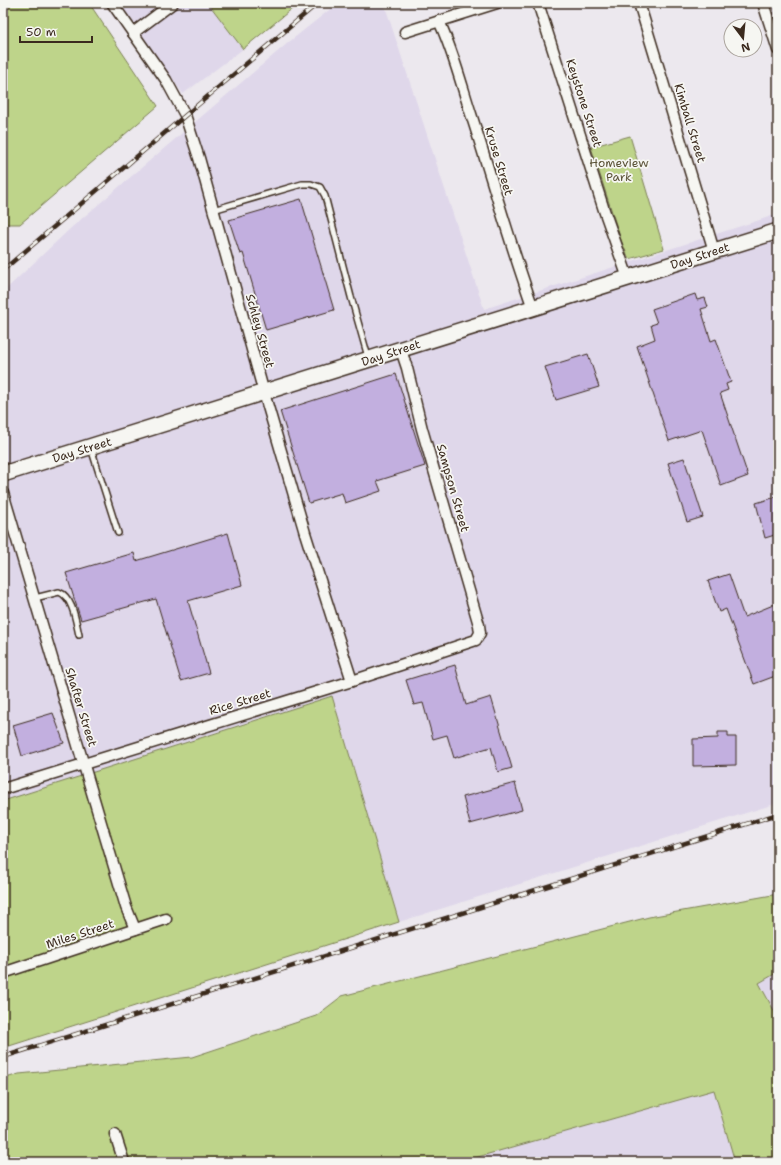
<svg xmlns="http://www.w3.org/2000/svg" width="781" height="1165" viewBox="0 0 781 1165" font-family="'Shantell Sans',sans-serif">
<rect width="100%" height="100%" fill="#ece8ee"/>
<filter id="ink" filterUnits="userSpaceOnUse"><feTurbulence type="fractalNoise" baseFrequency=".025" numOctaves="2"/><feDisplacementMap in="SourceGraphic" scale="8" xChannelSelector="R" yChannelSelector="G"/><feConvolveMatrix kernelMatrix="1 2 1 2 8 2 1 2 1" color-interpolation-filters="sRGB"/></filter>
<g filter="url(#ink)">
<g fill="#dfd7ea">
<polygon points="120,3 208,3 243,49 183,94"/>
<polygon points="338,3 384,3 484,309 778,214 778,803 399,922 332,696 3,801 3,292 72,227 289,42"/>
<polygon points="778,972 778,1018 759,983"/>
<polygon points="714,1090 735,1162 460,1162"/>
</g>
<g fill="#bed48a" stroke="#7c7f54">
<polygon points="3,3 89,3 158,106 20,224 3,224"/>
<polygon points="208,3 299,3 243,49"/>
<polygon points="630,136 664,249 629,259 621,240 591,147"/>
<polygon points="332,696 399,922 3,1048 3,801"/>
<polygon points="778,894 778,972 759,983 778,1018 778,1162 735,1162 714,1090 460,1162 3,1162 3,1079 19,1074 192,1057 316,1016 342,996 649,917"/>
</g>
<g fill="#c2afdf" stroke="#3b2a1e">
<polygon points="301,199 334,310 266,330 243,253 240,254 229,220"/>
<polygon points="695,294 697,300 705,298 708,307 701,309 711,341 716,339 731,382 726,384 728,390 720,393 748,476 721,486 702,430 669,441 637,346 655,339 651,325 657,323 652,309"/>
<polygon points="588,354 599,387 556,400 545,367"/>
<polygon points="396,374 425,466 377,481 381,491 345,503 342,493 309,503 280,411"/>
<polygon points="684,458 703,517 687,522 668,463"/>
<polygon points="776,497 778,506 778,534 765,538 756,503"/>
<polygon points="228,533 242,585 188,601 209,673 181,681 156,599 81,620 66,573 134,553 136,561"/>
<polygon points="729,574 744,617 778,603 778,675 754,684 726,609 719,612 708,581"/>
<polygon points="455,665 466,705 491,697 512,768 498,772 491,747 454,758 447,735 433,739 423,703 414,705 406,680"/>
<polygon points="53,713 64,743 22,756 13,725"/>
<polygon points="718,732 728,732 728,737 736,737 736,765 693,766 693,739 718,738"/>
<polygon points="515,783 522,810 470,824 463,797"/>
</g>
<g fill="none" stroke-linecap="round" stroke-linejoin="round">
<g stroke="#3b2a1e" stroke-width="8">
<g id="service">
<polyline points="213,210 302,184 311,184 320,187 325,196 351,297 368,357"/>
<polyline points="775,233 778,242"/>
<polyline points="91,448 118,533"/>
<path d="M35 598 59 592C73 597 76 623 79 635"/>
</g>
</g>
<g stroke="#3b2a1e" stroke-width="13">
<g id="minor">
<polyline points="112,3 166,80 185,115 199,158 264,393 305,533 352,681"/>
<polyline points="538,3 604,210 628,278"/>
<polyline points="639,3 714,251"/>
<polyline points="763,3 778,50"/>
<path d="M439 21C453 51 461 83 471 114 492 179 510 244 533 308"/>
<polyline points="405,32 497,3"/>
<polyline points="133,33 173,3"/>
<polyline points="3,493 126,907 135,929"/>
<polyline points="3,789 352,681 476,640 480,633 479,625 422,429 407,368 401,350"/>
<polyline points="3,973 166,919"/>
<polyline points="115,1134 124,1162"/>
</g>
</g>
<g stroke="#3b2a1e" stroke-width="18">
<polyline id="primary" points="3,474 778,231"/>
</g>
<use href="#service" stroke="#f6f6f2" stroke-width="5"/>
<use href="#minor" stroke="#f6f6f2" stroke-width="10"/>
<use href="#primary" stroke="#f6f6f2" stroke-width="15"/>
<g stroke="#3b2a1e" stroke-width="4.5">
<g id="rail">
<polyline points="3,270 318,3"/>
<polyline points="3,1057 778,814"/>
</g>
</g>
<use href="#rail" stroke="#f6f6f2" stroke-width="3" stroke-dasharray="9" stroke-linecap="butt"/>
</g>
</g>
<g text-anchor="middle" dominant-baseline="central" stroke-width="3.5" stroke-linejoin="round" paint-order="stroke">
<g font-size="12" fill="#3b2a1e" stroke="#f6f6f2">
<text transform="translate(584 103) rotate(72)">Keystone Street</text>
<text transform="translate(690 123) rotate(73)">Kimball Street</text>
<text transform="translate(499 161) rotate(73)">Kruse Street</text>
<text transform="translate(700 256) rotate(-18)">Day Street</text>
<text transform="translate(260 331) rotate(74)">Schley Street</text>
<text transform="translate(391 353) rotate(-18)">Day Street</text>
<text transform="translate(82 450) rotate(-17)">Day Street</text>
<text transform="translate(453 488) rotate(74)">Sampson Street</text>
<text transform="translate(240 702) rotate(-17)">Rice Street</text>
<text transform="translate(81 707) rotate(73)">Shafter Street</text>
<text transform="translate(80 934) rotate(-18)">Miles Street</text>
</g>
<g font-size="12" fill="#5c5439" stroke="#f6f6f2">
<text x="619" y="163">Homeview<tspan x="619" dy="14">Park</tspan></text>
</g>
</g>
<rect width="781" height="1165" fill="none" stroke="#f6f6f2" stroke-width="16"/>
<rect x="8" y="8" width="765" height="1149" fill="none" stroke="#3b2a1e" stroke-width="1.5" filter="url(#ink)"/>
<g transform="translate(743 38) rotate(164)"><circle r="19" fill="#f6f6f2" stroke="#aba49d"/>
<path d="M0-3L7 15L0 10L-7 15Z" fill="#3b2a1e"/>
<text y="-6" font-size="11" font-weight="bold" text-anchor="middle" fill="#3b2a1e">N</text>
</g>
<path d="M20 36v6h72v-6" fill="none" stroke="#3b2a1e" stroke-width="2"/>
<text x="26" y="36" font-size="12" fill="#3b2a1e" stroke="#f6f6f2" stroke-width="3" paint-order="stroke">50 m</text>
</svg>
